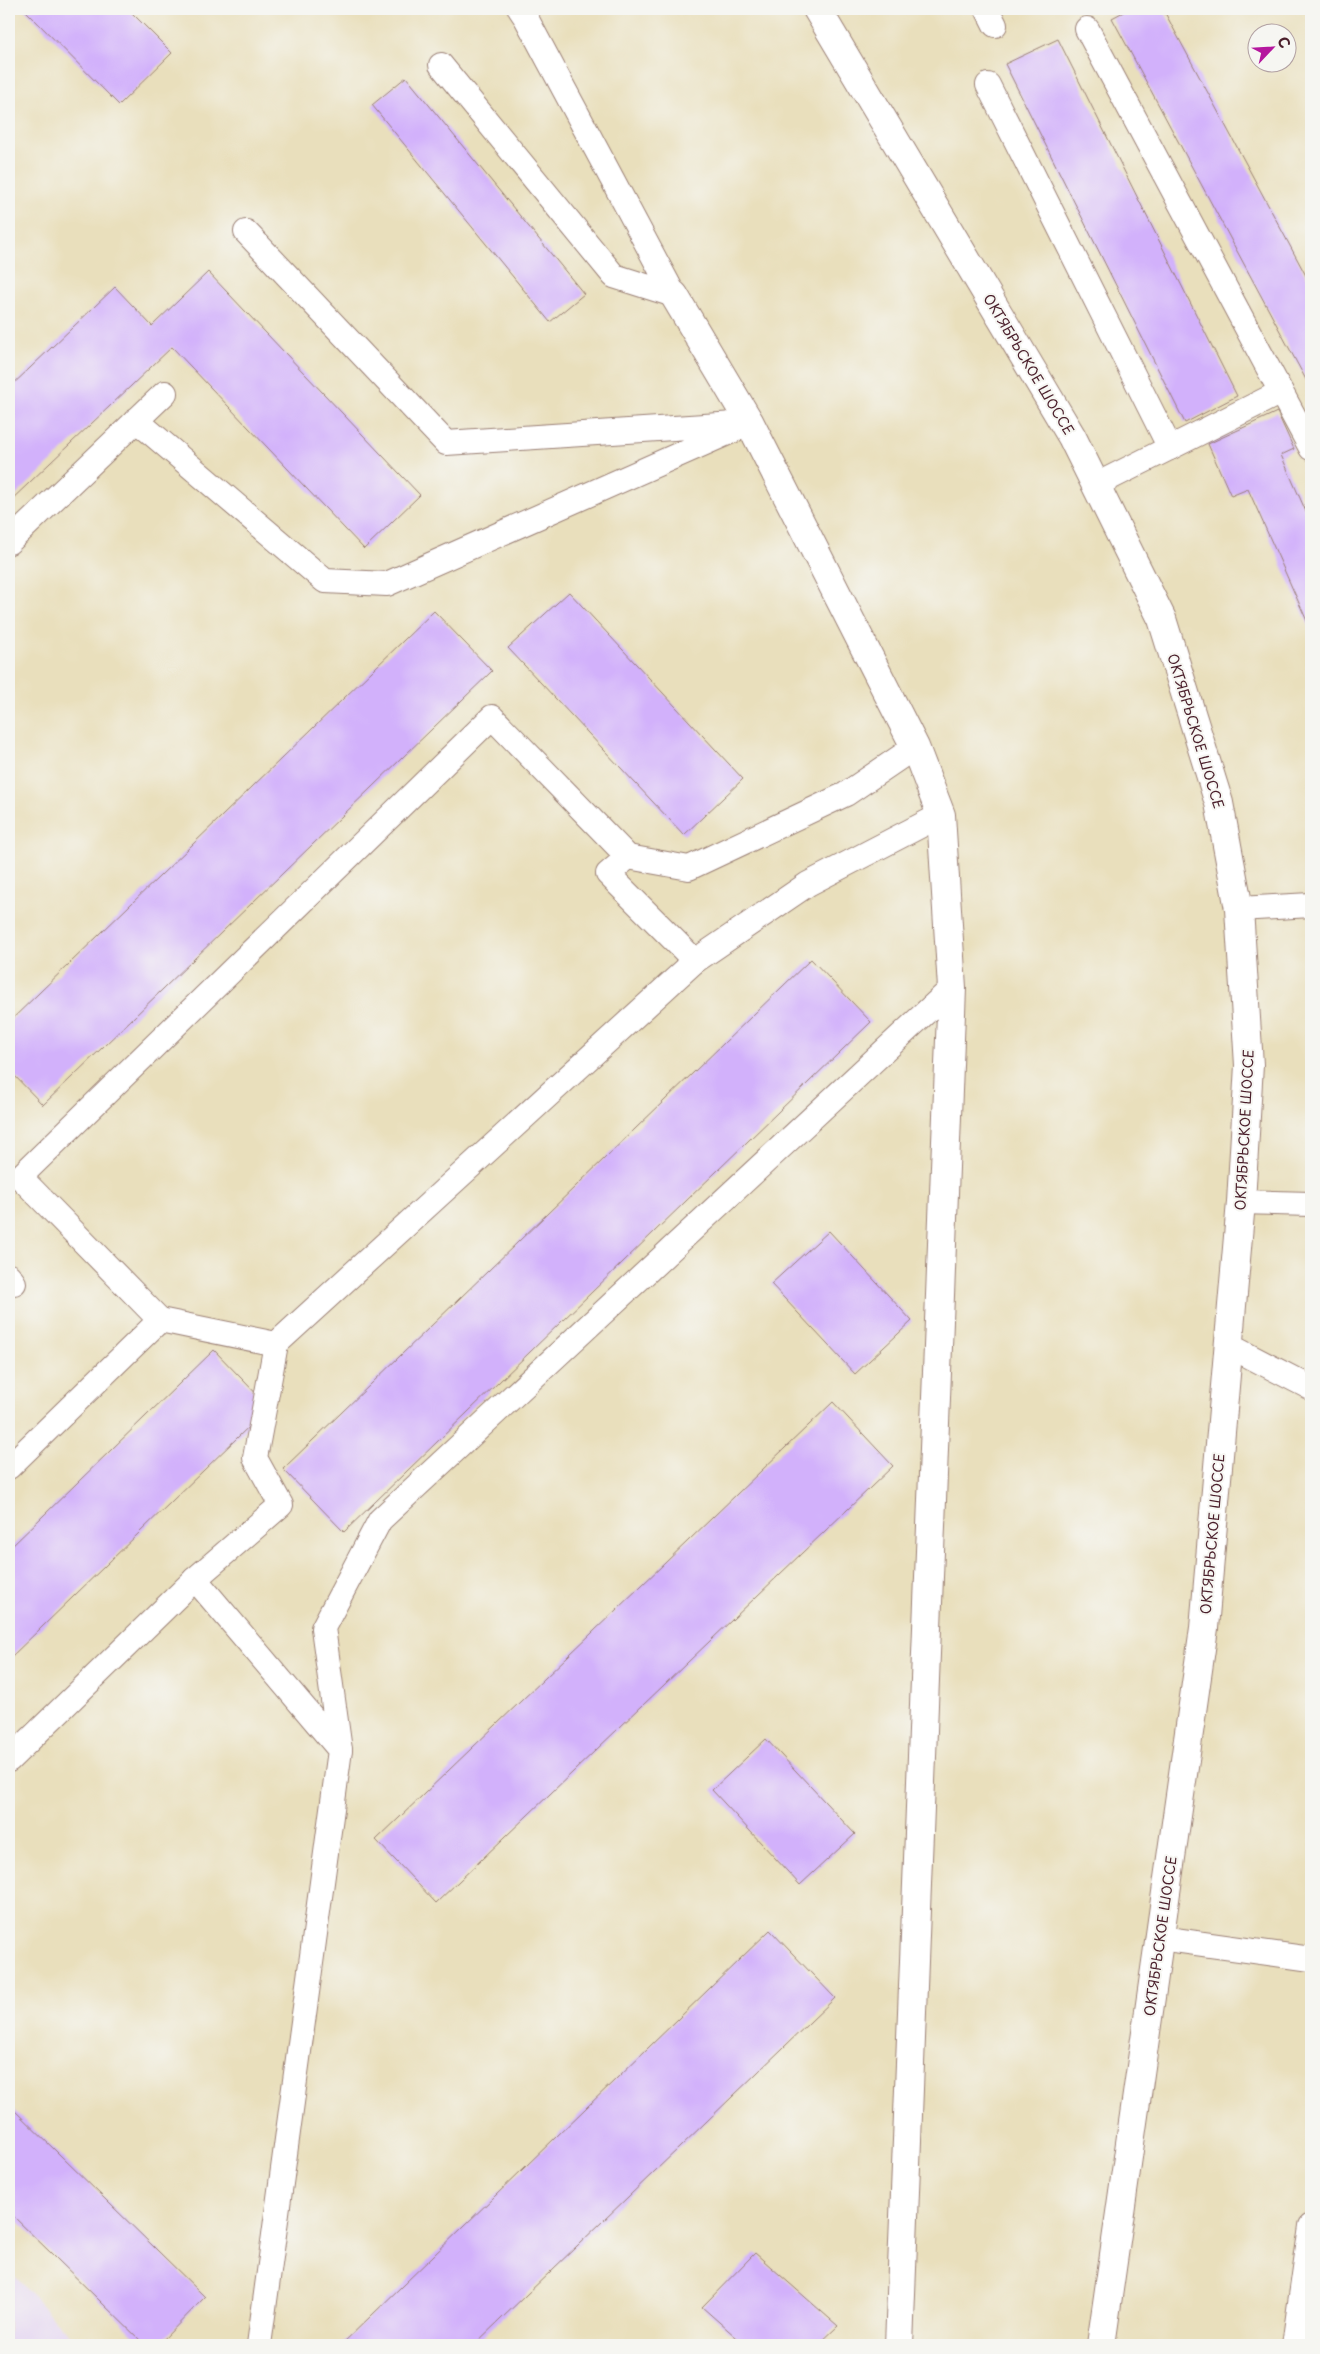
<svg xmlns="http://www.w3.org/2000/svg" width="1320" height="2354" viewBox="0 0 1320 2354" font-family="'Playpen Sans',sans-serif">
<rect width="100%" height="100%" fill="#f6f6f2"/>
<filter id="ink" filterUnits="userSpaceOnUse"><feTurbulence type="fractalNoise" baseFrequency=".02" numOctaves="2"/><feDisplacementMap in="SourceGraphic" scale="10" xChannelSelector="R" yChannelSelector="G"/><feConvolveMatrix kernelMatrix="1 2 1 2 8 2 1 2 1" color-interpolation-filters="sRGB"/></filter>
<filter id="wash" filterUnits="userSpaceOnUse"><feTurbulence type="fractalNoise" baseFrequency=".0096" numOctaves="4" result="noise"/><feDisplacementMap in="SourceGraphic" scale="20" xChannelSelector="R" yChannelSelector="G"/><feGaussianBlur stdDeviation="1.12" result="paint"/><feColorMatrix in="noise" values="0 0 0 0 0 0 0 0 0 0 0 0 0 0 0 0 0 1.4 0 .05"/><feComposite in="paint" operator="in"/></filter>
<g filter="url(#wash)">
<rect width="100%" height="100%" fill="#e9dfbc"/>
<polygon fill="#e3d3f2" points="9,2270 78,2345 9,2345"/>
<g id="blocks">
<g fill="#d2b1fb">
<polygon points="24,9 128,9 172,53 119,105"/>
<polygon points="1129,9 1163,9 1311,285 1311,389 1112,18"/>
<polygon points="1058,39 1237,396 1185,423 1005,64"/>
<polygon points="406,77 584,294 550,322 372,105"/>
<polygon points="208,272 420,495 364,549 172,347 9,502 9,388 115,287 152,326"/>
<polygon points="1277,412 1294,449 1281,455 1311,523 1311,630 1248,489 1231,496 1208,444"/>
<polygon points="569,592 743,779 684,835 508,648"/>
<polygon points="434,611 492,671 43,1105 9,1070 9,1022"/>
<polygon points="811,959 871,1022 344,1532 283,1469"/>
<polygon points="829,1231 912,1321 855,1374 771,1284"/>
<polygon points="214,1350 269,1407 9,1659 9,1549"/>
<polygon points="833,1402 893,1466 436,1903 376,1840"/>
<polygon points="766,1739 855,1834 800,1885 712,1790"/>
<polygon points="770,1930 835,1998 474,2345 341,2345"/>
<polygon points="9,2105 205,2297 158,2345 145,2345 9,2212"/>
<polygon points="755,2253 838,2326 818,2345 745,2345 702,2307"/>
</g>
</g>
</g>
<g filter="url(#ink)">
<use href="#blocks" fill-opacity="0" stroke="#9a7f74" stroke-width="1"/>
<g fill="none" stroke-linecap="round" stroke-linejoin="round">
<g stroke="#9a7f74" stroke-width="26">
<g id="lane">
<polyline points="987,9 995,25"/>
<polyline points="1087,29 1281,392 1096,485"/>
<polyline points="441,65 614,276 674,295 526,18 520,9"/>
<polyline points="988,85 1170,448"/>
<polyline points="1281,392 1311,448"/>
<polyline points="136,420 325,581 387,584 750,423 446,443 246,232"/>
<polyline points="9,542 165,393"/>
<polyline points="628,857 608,874 695,961"/>
<polyline points="1239,909 1311,905"/>
<polyline points="1241,1202 1311,1204"/>
<polyline points="9,1276 14,1283"/>
<polyline points="160,1320 276,1344"/>
<polyline points="1228,1345 1311,1388"/>
<polyline points="9,1467 160,1320 20,1177 492,717 628,857 689,868 846,794 915,747"/>
<polyline points="195,1579 340,1750 259,2345"/>
<polyline points="340,1750 323,1628 380,1520 952,988"/>
<polyline points="9,1760 195,1579 281,1505 255,1458 276,1344 695,961 808,884 941,815"/>
<polyline points="1160,1938 1311,1959"/>
<polyline points="1294,2345 1311,2226"/>
</g>
</g>
<g stroke="#9a7f74" stroke-width="30">
<polyline id="street" points="674,295 750,423 915,747 941,815 952,988 899,2345"/>
</g>
<g stroke="#9a7f74" stroke-width="30">
<polyline id="secondary" points="817,9 1072,437 1162,619 1219,803 1239,909 1249,1065 1241,1202 1204,1628 1101,2345"/>
</g>
<use href="#lane" stroke="#fff" stroke-width="24"/>
<use href="#street" stroke="#fff" stroke-width="28"/>
<use href="#secondary" stroke="#fff" stroke-width="28"/>
</g>
</g>
<g text-anchor="middle" dominant-baseline="central" stroke-width="4" stroke-linejoin="round" paint-order="stroke">
<g font-size="14" fill="#4a1f2b" stroke="#f6f6f2">
<text transform="translate(1029 364) rotate(59)">ОКТЯБРЬСКОЕ ШОССЕ</text>
<text transform="translate(1196 731) rotate(73)">ОКТЯБРЬСКОЕ ШОССЕ</text>
<text transform="translate(1244 1130) rotate(-87)">ОКТЯБРЬСКОЕ ШОССЕ</text>
<text transform="translate(1212 1534) rotate(-85)">ОКТЯБРЬСКОЕ ШОССЕ</text>
<text transform="translate(1160 1936) rotate(-82)">ОКТЯБРЬСКОЕ ШОССЕ</text>
</g>
</g>
<rect width="1320" height="2354" fill="none" stroke="#f6f6f2" stroke-width="30"/>
<g transform="translate(1272 48) rotate(65)"><circle r="24" fill="#f6f6f2" stroke="#b1a0a2"/>
<path d="M0-4L9 19L0 12L-9 19Z" fill="#b5179e"/>
<text y="-8" font-size="14" font-weight="bold" text-anchor="middle" fill="#4a1f2b">С</text>
</g>
</svg>
